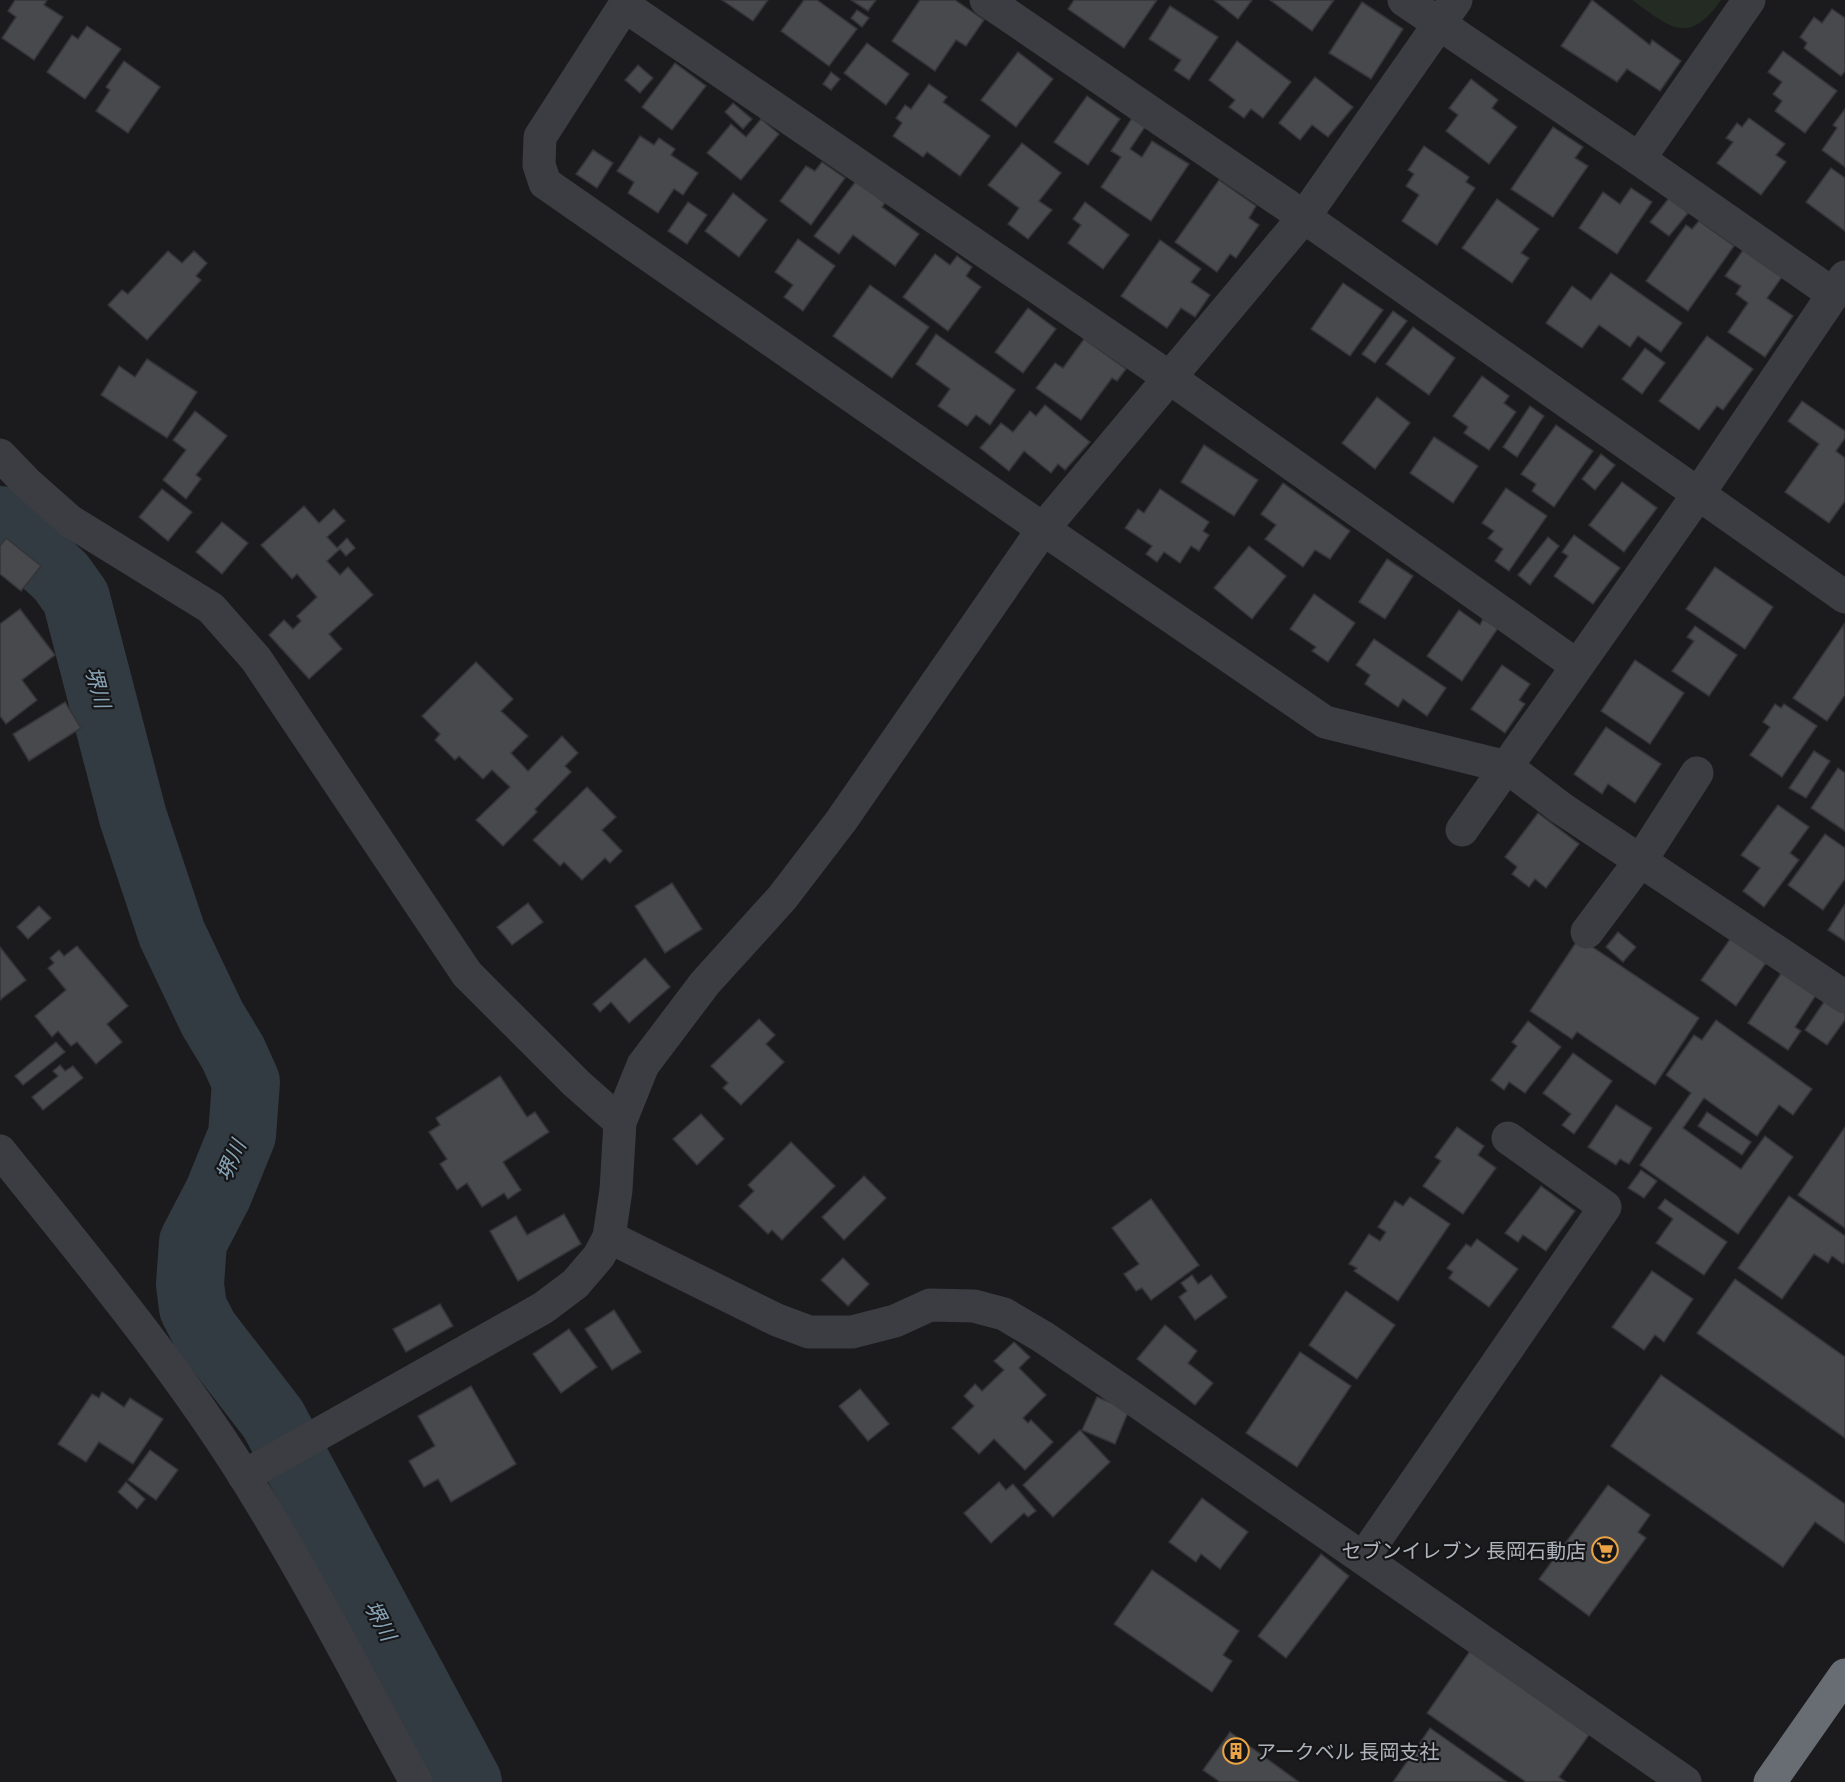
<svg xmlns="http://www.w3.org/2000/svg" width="1845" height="1782" viewBox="0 0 1845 1782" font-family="'Exo 2','Noto Sans JP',sans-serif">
<rect width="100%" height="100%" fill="#1b1b1d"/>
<path fill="#232b23" d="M1632 0H1721C1688 47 1670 27 1632 0Z"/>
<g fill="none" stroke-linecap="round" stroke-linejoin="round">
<polyline stroke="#313b41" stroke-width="68" points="0,520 61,577 76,598 133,817 172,934 212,1018 233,1053 246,1082 242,1135 218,1194 193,1242 190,1284 193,1308 205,1331 273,1419 468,1782"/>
</g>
<g fill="#48494d" stroke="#353539" stroke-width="1.5">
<polygon points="15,0 47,0 44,5 63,17 34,60 2,38 16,17 8,11"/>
<polygon points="722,0 768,0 753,21"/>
<polygon points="804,0 817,0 857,29 829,66 781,31"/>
<polygon points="851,0 876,0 868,11"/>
<polygon points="920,0 955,0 984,20 966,46 956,40 935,71 892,41"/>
<polygon points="1074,0 1157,0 1124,48 1068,9"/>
<polygon points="1214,0 1252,0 1238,19"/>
<polygon points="1270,0 1334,0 1312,31"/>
<polygon points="1592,0 1650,45 1652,40 1681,61 1660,91 1627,69 1617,82 1561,46"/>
<polygon points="1362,2 1403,29 1371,79 1329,53"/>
<polygon points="1170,6 1218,37 1189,80 1174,70 1181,60 1149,39"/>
<polygon points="1832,9 1845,18 1845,71 1841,76 1804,48 1807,43 1800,37 1814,17 1822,23"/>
<polygon points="857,10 869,18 862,27 851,18"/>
<polygon points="87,26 121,49 85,99 47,72 72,35 78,39"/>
<polygon points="1237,41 1291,82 1263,118 1251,109 1244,118 1229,107 1235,100 1209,80"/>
<polygon points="867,43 909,74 886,105 844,73"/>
<polygon points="1783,51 1837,91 1805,133 1775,111 1782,101 1773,94 1782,82 1768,72"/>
<polygon points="1018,52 1053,79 1016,127 981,100"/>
<polygon points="124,61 160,87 128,133 96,111 110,90 106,87"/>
<polygon points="675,63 706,86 672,130 642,107"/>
<polygon points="638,65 653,78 640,93 625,80"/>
<polygon points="831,72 840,79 831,90 823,84"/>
<polygon points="1315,77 1353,107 1328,137 1312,125 1300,140 1279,123"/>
<polygon points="1471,79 1498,100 1492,108 1517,127 1489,164 1446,131 1458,115 1449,108"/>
<polygon points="929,84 947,97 943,102 990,136 960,176 927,152 923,157 893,136 902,123 896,118 905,105 911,109"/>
<polygon points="1087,96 1120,119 1088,165 1054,142"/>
<polygon points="733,103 752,119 743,129 725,112"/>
<polygon points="1845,109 1845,167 1822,150 1837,128 1833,125"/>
<polygon points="1132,118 1145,127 1130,149 1142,157 1152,141 1189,164 1151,221 1101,187 1121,157 1111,151"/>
<polygon points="1749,118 1785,144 1776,155 1786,162 1761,195 1717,163 1733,142 1726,138 1737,123 1742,127"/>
<polygon points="761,119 779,134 741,180 707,153 731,124 746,137"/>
<polygon points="1553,127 1583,147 1575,158 1588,166 1553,217 1511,189"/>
<polygon points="640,136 654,145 659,138 675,149 671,155 698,173 683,195 674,189 658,213 628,193 634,182 617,171"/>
<polygon points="1022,143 1061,173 1039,201 1052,210 1028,239 1008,224 1019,208 988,185"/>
<polygon points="1424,146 1469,177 1466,182 1475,188 1437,245 1402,221 1419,195 1406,186 1414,174 1408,170"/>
<polygon points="593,150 613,163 597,188 576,174"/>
<polygon points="822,162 845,178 811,225 780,201 806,166 815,171"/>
<polygon points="1831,168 1845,178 1845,231 1806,202"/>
<polygon points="1219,180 1256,206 1249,218 1259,225 1236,258 1230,254 1217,272 1175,242"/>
<polygon points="856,181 885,203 882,207 919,234 895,266 853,235 839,254 814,236"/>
<polygon points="1631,188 1652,202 1617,254 1579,228 1603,192 1620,204"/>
<polygon points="733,193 767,220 739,257 705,231"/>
<polygon points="1669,198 1688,213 1669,236 1650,222"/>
<polygon points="1497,199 1539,229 1521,253 1529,258 1512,283 1462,248"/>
<polygon points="688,202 707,215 687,244 668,231"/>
<polygon points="1085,202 1129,235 1103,269 1068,243 1081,225 1073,219"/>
<polygon points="1699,221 1734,246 1688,311 1646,281 1686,225 1692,229"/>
<polygon points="798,239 835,266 803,311 784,297 793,285 775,272"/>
<polygon points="1160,240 1201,269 1191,282 1210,295 1195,317 1181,308 1167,328 1121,296"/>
<polygon points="1743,250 1782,277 1767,298 1793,316 1765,357 1728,332 1748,303 1736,294 1741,286 1725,276"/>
<polygon points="168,251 182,263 194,251 207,263 196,276 201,280 147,340 108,305 122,290 128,294"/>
<polygon points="935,254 950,265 957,256 972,267 966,276 981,287 948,331 903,297"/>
<polygon points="1611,273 1682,323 1661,352 1638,336 1630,347 1599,325 1582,348 1546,323 1572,286 1591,300"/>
<polygon points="1343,283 1383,310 1350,356 1311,329"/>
<polygon points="870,285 929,327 892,378 833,336"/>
<polygon points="1028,308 1056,329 1023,373 995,352"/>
<polygon points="1393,311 1407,321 1375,363 1362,354"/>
<polygon points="1413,327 1455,358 1429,395 1386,364"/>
<polygon points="936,334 1015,390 990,425 976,415 967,426 938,406 950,389 916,364"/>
<polygon points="1707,336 1753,369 1723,410 1717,406 1699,430 1659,401"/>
<polygon points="1084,339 1126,369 1117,381 1112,378 1081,420 1036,388 1055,363 1063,368"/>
<polygon points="1645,348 1665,363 1642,394 1622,379"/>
<polygon points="147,359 197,392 167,438 101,395 119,366 135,377"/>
<polygon points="1482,376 1509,396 1504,403 1516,412 1489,450 1464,433 1468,427 1453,416"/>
<polygon points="1377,397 1410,423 1375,469 1342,443"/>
<polygon points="1802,401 1845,431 1845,438 1836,451 1845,458 1845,501 1829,523 1785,492 1819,444 1788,421"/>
<polygon points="1045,405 1090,442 1065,470 1058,464 1051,473 1024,451 1009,471 980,448 1001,423 1013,432 1030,411 1036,416"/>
<polygon points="1530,406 1544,416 1517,457 1503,447"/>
<polygon points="195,411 227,436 196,475 201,479 186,499 163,480 186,450 173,440"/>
<polygon points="1556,425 1593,451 1554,507 1532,491 1536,484 1521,474"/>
<polygon points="1434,437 1478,466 1453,503 1410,473"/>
<polygon points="1204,445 1258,480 1234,516 1181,482"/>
<polygon points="1601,454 1615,465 1595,490 1582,479"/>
<polygon points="1622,482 1657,508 1624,552 1589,525"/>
<polygon points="1283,483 1350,531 1330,559 1315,550 1303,567 1265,539 1276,525 1261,514"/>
<polygon points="1506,488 1547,516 1509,571 1495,561 1503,549 1488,538 1494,531 1482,523"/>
<polygon points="162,489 192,512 168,541 139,517"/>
<polygon points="1160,489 1209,522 1203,531 1209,535 1199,551 1191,546 1180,563 1164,552 1157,562 1146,554 1152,546 1125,528 1138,509 1144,513"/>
<polygon points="304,506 319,523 334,509 345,521 327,537 337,548 347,538 355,548 346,556 340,549 327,561 340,575 348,567 373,595 329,634 342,649 309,679 269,635 284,620 293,629 301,621 297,616 317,597 297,574 292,579 261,545"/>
<polygon points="222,522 248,543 222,574 196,552"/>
<polygon points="1574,535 1620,568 1593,604 1554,576 1568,556 1562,552"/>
<polygon points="1548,537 1559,546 1530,585 1518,575"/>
<polygon points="6,538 41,566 21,591 0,574 0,546"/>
<polygon points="1249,546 1286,576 1252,619 1214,588"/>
<polygon points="1387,559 1413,576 1385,619 1359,602"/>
<polygon points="1715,567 1773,607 1745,649 1686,609"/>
<polygon points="1314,594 1355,623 1328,662 1312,651 1316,647 1290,629"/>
<polygon points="20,609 55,655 22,680 37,700 6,724 0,716 0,624"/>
<polygon points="1459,610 1480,625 1483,619 1498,628 1462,681 1427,656"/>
<polygon points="1844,624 1845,695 1827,721 1793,698"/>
<polygon points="1695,626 1737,655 1709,696 1672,671 1694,641 1687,637"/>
<polygon points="1374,639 1446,688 1427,716 1403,699 1398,707 1365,684 1370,675 1356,665"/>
<polygon points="1635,660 1684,693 1650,744 1601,711"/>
<polygon points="476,662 513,699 501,711 528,736 511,753 528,771 562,736 578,753 565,766 571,772 535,809 537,812 503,846 476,820 510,787 492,770 483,779 459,756 455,760 435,740 440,734 422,716"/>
<polygon points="1502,665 1530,684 1519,700 1525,704 1505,733 1471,709"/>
<polygon points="65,702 81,728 29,761 13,734"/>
<polygon points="1775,704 1781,708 1784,704 1817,726 1782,777 1750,755 1770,727 1763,722"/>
<polygon points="1606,727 1661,764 1635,803 1608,784 1602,794 1574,774"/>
<polygon points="1814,751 1830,761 1806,798 1789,788"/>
<polygon points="1838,768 1845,773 1845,831 1811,808"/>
<polygon points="587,787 616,817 602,830 622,851 610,863 605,858 582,880 564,862 560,866 533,840"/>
<polygon points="1778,805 1809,827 1790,853 1799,860 1764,907 1743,891 1760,868 1741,855"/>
<polygon points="1538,813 1579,844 1546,888 1535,879 1529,887 1512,874 1517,867 1505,857"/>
<polygon points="1825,834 1845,848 1845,879 1823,910 1788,885"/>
<polygon points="672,883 702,929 665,953 635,906"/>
<polygon points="528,903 543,922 512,945 497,927"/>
<polygon points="1845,904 1845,941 1828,930"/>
<polygon points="39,906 51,918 28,939 17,927"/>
<polygon points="1618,932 1636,947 1623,962 1606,947"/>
<polygon points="1733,935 1768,960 1736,1006 1701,980"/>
<polygon points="1579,938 1699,1018 1655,1085 1577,1032 1572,1039 1530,1011"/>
<polygon points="77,946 128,1006 107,1024 122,1042 96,1064 77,1042 71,1046 58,1031 52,1037 35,1016 66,990 48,968 54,963 50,958 59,950 64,956"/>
<polygon points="0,947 26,980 0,1000"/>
<polygon points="645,958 670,987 629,1023 611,1002 600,1012 593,1004"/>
<polygon points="1786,966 1820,989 1795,1027 1801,1031 1788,1050 1748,1023"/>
<polygon points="1830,993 1845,1003 1845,1020 1827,1045 1805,1030"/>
<polygon points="759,1019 775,1035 766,1044 784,1062 741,1105 723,1088 728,1083 711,1066"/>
<polygon points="1716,1020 1812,1089 1793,1115 1779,1105 1757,1136 1704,1098 1683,1128 1741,1169 1765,1136 1793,1157 1738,1234 1640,1165 1691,1093 1666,1075 1694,1035 1702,1040"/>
<polygon points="1528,1021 1561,1047 1525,1093 1509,1082 1504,1090 1491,1080 1517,1046 1512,1042"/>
<polygon points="56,1042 65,1052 23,1085 15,1076"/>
<polygon points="1573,1053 1612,1081 1574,1134 1562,1125 1571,1114 1543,1093"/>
<polygon points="60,1065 65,1071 73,1066 83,1078 43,1110 32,1097 58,1076 53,1071"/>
<polygon points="500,1076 527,1117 535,1112 549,1132 503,1162 521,1190 508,1199 504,1193 482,1207 467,1183 457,1190 440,1164 447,1159 429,1132 440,1125 436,1118"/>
<polygon points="1616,1105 1652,1128 1629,1164 1620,1159 1616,1165 1588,1147"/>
<polygon points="1707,1112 1751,1142 1742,1155 1698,1126"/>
<polygon points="701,1114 724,1139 697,1165 673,1139"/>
<polygon points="1457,1127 1484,1146 1478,1155 1496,1168 1463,1214 1423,1186 1441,1161 1435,1157"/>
<polygon points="1845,1127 1845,1228 1798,1195"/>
<polygon points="791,1142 835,1186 782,1240 772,1230 768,1234 739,1206 754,1191 748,1185"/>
<polygon points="1641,1170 1657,1181 1644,1198 1628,1188"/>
<polygon points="864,1176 886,1198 844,1240 822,1217"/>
<polygon points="1541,1186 1575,1211 1546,1251 1523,1235 1518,1242 1505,1233"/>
<polygon points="1789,1196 1845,1236 1845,1262 1843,1264 1832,1256 1828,1263 1814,1254 1782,1299 1738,1268"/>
<polygon points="1410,1197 1450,1224 1398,1301 1354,1271 1357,1268 1349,1264 1369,1234 1380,1241 1386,1232 1378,1227 1395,1201 1403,1206"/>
<polygon points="1151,1199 1199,1265 1151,1300 1142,1288 1136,1291 1124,1274 1139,1264 1112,1228"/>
<polygon points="1665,1199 1727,1242 1704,1275 1656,1243 1673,1219 1658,1208"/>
<polygon points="564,1214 581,1244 518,1281 490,1231 516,1216 527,1235"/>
<polygon points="1477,1239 1518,1269 1489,1307 1449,1278 1453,1272 1447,1268 1466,1244 1471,1247"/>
<polygon points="843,1258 869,1284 848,1306 821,1280"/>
<polygon points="1652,1271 1693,1299 1664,1342 1655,1335 1644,1350 1612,1327"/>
<polygon points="1192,1275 1198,1284 1211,1275 1227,1297 1195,1320 1179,1297 1187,1291 1181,1283"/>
<polygon points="1735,1279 1845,1357 1845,1438 1697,1333"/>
<polygon points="1346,1291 1395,1325 1357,1379 1309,1345"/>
<polygon points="440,1304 453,1326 406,1352 393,1329"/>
<polygon points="614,1310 641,1352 612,1370 585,1329"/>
<polygon points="1165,1325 1197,1351 1188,1363 1213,1383 1195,1405 1137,1359"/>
<polygon points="569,1329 597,1367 561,1393 533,1354"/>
<polygon points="1014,1342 1030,1357 1019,1368 1046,1395 1023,1418 1028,1423 1031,1420 1053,1442 1025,1470 994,1439 979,1454 952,1428 974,1406 964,1396 975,1384 982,1391 1004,1370 994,1361"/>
<polygon points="1300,1352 1351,1386 1297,1467 1246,1433"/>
<polygon points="1661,1375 1845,1504 1845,1543 1815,1522 1783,1567 1611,1446"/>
<polygon points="471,1386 516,1464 451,1502 438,1479 424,1487 409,1461 435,1446 418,1416"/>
<polygon points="860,1389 889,1424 868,1441 839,1406"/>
<polygon points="102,1392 124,1407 130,1398 163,1419 133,1464 99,1442 86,1462 58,1444 92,1394 99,1398"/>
<polygon points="1097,1397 1129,1410 1115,1444 1082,1430"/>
<polygon points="1080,1430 1110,1462 1053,1517 1023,1485"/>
<polygon points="150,1450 178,1470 156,1500 128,1480"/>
<polygon points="126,1482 145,1499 137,1509 118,1492"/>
<polygon points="999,1482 1006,1490 1013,1484 1036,1511 1028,1517 1024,1513 991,1543 964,1513"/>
<polygon points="1608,1485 1650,1515 1638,1532 1646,1538 1589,1616 1539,1579"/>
<polygon points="1202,1498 1248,1532 1220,1569 1201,1554 1196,1562 1169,1542"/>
<polygon points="1321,1554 1349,1576 1286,1658 1258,1636"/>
<polygon points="1152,1570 1239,1631 1223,1655 1232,1661 1212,1692 1114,1624"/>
<polygon points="1470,1651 1589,1735 1559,1777 1566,1782 1526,1782 1427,1713"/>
<polygon points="1430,1728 1507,1782 1393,1782"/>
<polygon points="1230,1732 1299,1782 1220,1782 1203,1770"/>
</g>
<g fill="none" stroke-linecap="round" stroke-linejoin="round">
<g stroke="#3c3d42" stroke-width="33">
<polyline points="628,0 540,137 539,165 545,183 1043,529 1325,722 1507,767 1561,808 1845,997"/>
<polyline points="986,0 1304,217 1845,597"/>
<polyline points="1404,0 1639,159 1833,294"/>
<polyline points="625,6 1170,378 1576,665"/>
<polyline points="1639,159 1749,0"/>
<polyline points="0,455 26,482 70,521 211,608 256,659 467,974 576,1083 620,1122"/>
<polyline points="1462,830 1699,493 1845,277"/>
<polyline points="1587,932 1641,860 1697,773"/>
<path d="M0 1151C85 1257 173 1362 245 1477 307 1576 360 1680 416 1782"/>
<polyline points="609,1237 777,1320 809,1332 852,1332 895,1321 930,1305 974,1306 1004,1314 1043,1337 1125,1393 1685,1782"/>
<polyline points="244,1476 543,1308 575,1284 599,1256 609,1237 616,1190 620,1122 643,1065 705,983 782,898 841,821 1043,529 1304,217 1456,0"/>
<polyline points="1363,1558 1605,1207 1508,1138"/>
</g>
<polyline stroke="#686c73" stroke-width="33" points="1770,1782 1845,1675"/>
</g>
<defs>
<g id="supermarket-ring" transform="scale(1.35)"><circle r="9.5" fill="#161618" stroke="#eba445" stroke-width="1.5"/><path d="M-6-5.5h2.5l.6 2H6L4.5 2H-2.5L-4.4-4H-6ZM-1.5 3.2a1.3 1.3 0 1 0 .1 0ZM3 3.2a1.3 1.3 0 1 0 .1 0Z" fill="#eba445"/></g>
<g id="building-ring" transform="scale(1.35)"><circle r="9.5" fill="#161618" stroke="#eba445" stroke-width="1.5"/><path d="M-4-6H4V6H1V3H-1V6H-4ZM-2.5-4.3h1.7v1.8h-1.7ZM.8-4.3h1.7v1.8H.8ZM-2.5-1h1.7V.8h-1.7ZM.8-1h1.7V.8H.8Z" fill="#eba445"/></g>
</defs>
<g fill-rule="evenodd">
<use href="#supermarket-ring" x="1605" y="1550"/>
<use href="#building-ring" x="1236" y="1751"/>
</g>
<g text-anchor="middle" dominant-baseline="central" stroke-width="4.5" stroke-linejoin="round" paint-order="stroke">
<g font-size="20" fill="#aeb3bc" stroke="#161618" text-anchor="end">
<text x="1586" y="1550">セブンイレブン 長岡石動店</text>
<text x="1256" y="1751" text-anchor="start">アークベル 長岡支社</text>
</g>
<g font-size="21" font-style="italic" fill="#87a3b5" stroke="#161618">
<text transform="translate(99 687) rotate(75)">堺川</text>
<text transform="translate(230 1160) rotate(-66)">堺川</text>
<text transform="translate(381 1620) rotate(62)">堺川</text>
</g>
</g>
</svg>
